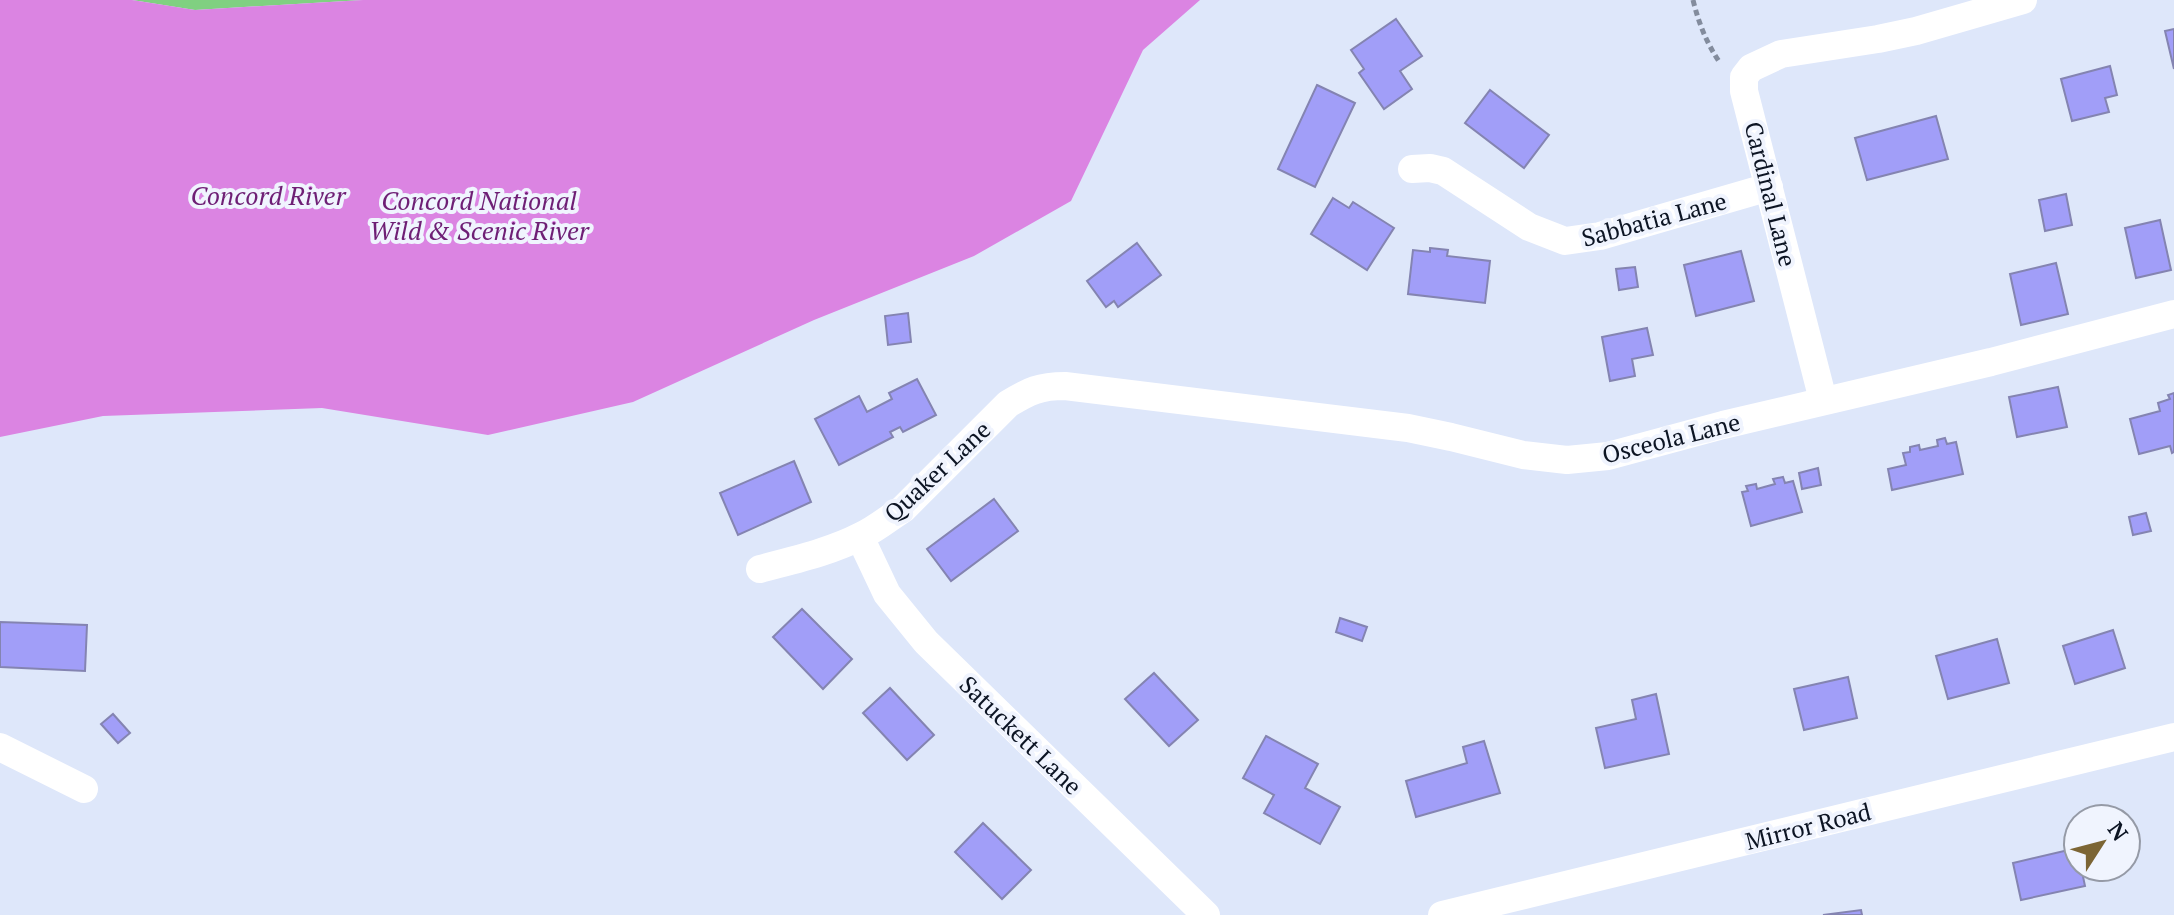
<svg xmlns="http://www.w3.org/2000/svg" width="2174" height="915" viewBox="0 0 2174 915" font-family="'PT Serif',serif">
<rect width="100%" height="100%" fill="#dee7fa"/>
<polygon fill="#80d081" points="132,0 363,0 195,10"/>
<polygon fill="#db84e2" points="0,0 132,0 195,10 363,0 1200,0 1143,50 1071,201 974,256 814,320 633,402 488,435 322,408 103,416 0,437"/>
<g fill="#a19ef8" stroke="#8484b1" stroke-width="2">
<polygon points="1396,19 1422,56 1400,71 1412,89 1384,109 1359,73 1364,69 1351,50"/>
<polygon points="2174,29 2174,69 2165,31"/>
<polygon points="2110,66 2117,95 2105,98 2109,112 2072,121 2061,79"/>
<polygon points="1317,85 1355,103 1315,187 1278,169"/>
<polygon points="1490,90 1549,135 1524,168 1465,123"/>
<polygon points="1936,116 1948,159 1867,180 1855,138"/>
<polygon points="2066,194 2072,225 2045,231 2039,200"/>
<polygon points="1333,198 1349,208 1353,202 1394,228 1367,270 1311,234"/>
<polygon points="2160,220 2171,270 2136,278 2125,228"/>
<polygon points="1137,243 1161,275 1118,307 1114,301 1106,307 1087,281"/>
<polygon points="1430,248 1448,250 1447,256 1490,261 1485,303 1408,294 1413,250 1430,252"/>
<polygon points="1741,251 1754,301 1696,316 1684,265"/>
<polygon points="2056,263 2068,314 2021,325 2010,274"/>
<polygon points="1635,267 1638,287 1619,290 1616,269"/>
<polygon points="908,313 911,342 888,345 885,316"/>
<polygon points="1647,328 1653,355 1632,359 1635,376 1610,381 1602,337"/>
<polygon points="917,379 936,415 903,432 900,427 890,432 893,437 839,465 815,419 859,396 867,412 892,399 889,393"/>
<polygon points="2058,387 2067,427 2017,437 2009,397"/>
<polygon points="2174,393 2174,452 2172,453 2170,446 2139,454 2130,419 2160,411 2158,403 2170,399 2168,395"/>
<polygon points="1945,438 1947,444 1956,442 1963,474 1892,490 1888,469 1906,465 1903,453 1910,452 1910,447 1919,445 1920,450 1938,446 1937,440"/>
<polygon points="794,461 811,502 738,535 720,493"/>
<polygon points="1818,468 1821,485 1802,489 1799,473"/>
<polygon points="1783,477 1785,483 1793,481 1802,512 1751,526 1742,492 1748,491 1746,486 1756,484 1757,489 1775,484 1773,479"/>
<polygon points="994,499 1018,531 951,581 927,549"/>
<polygon points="2146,513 2151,531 2133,535 2129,517"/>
<polygon points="802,609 852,659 823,689 773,637"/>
<polygon points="1340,618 1367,627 1362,641 1336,632"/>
<polygon points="0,622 87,625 85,671 0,667"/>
<polygon points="2113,630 2125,668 2075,684 2063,646"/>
<polygon points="1997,639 2009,683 1948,699 1936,656"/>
<polygon points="1154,673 1198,720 1169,746 1125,699"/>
<polygon points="1848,677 1857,718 1804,730 1794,689"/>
<polygon points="890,688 934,735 907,760 863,713"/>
<polygon points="1656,694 1669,754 1605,768 1596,728 1636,719 1632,700"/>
<polygon points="113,714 130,733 118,743 101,724"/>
<polygon points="1266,736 1318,764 1305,788 1340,807 1320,844 1264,813 1274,795 1243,778"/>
<polygon points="1484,741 1500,793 1416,817 1406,781 1467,763 1463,747"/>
<polygon points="983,823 1031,870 1002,899 955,852"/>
<polygon points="2077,848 2078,867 2081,867 2085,886 2021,900 2013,863"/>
<polygon points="1861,910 1862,915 1823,915"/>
</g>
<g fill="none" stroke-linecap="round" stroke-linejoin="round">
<path stroke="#838c9d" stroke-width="5" stroke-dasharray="6 4" stroke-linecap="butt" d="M1693 0C1699 24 1706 42 1720 63"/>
<g stroke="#fff" stroke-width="28">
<polyline points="1412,169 1430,168 1443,171 1529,227 1565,241 1600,236 1769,187"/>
<polyline points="1823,400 1744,91 1744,77 1751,68 1781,54 1878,39 1916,31 2023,0"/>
<polyline points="860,537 887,594 926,642 1206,915"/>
<path d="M760 569C793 560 830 552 861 536 876 529 889 518 903 509L1008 404C1029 391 1040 386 1065 386L1408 428 1451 437 1523 455 1567 460 1608 456 1723 425 1991 362 2174 314"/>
<polyline points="0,747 84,789"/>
<polyline points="1442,915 2174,737"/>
</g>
</g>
<g text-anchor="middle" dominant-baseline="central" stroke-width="8" stroke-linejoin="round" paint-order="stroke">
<g font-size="24" fill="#0c1423" stroke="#f0f4fe">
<text transform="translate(1771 194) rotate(76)">Cardinal Lane</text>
<text transform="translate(1654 219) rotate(-15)">Sabbatia Lane</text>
<text transform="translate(1671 438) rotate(-14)">Osceola Lane</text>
<text transform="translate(937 471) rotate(-43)">Quaker Lane</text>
<text transform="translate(1021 735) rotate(44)">Satuckett Lane</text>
<text transform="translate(1808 826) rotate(-14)">Mirror Road</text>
</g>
<g font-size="26" font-style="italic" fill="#6e1f75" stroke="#f0f4fe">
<text x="268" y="195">Concord River</text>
<text x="479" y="200">Concord National<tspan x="479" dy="30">Wild &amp; Scenic River</tspan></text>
</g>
</g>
<g transform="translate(2102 843) rotate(54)"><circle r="38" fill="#f0f4fe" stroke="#959aa6" stroke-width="2"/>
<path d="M0-6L14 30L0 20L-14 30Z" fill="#7c6535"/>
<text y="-12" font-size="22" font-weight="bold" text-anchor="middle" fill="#0c1423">N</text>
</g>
</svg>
